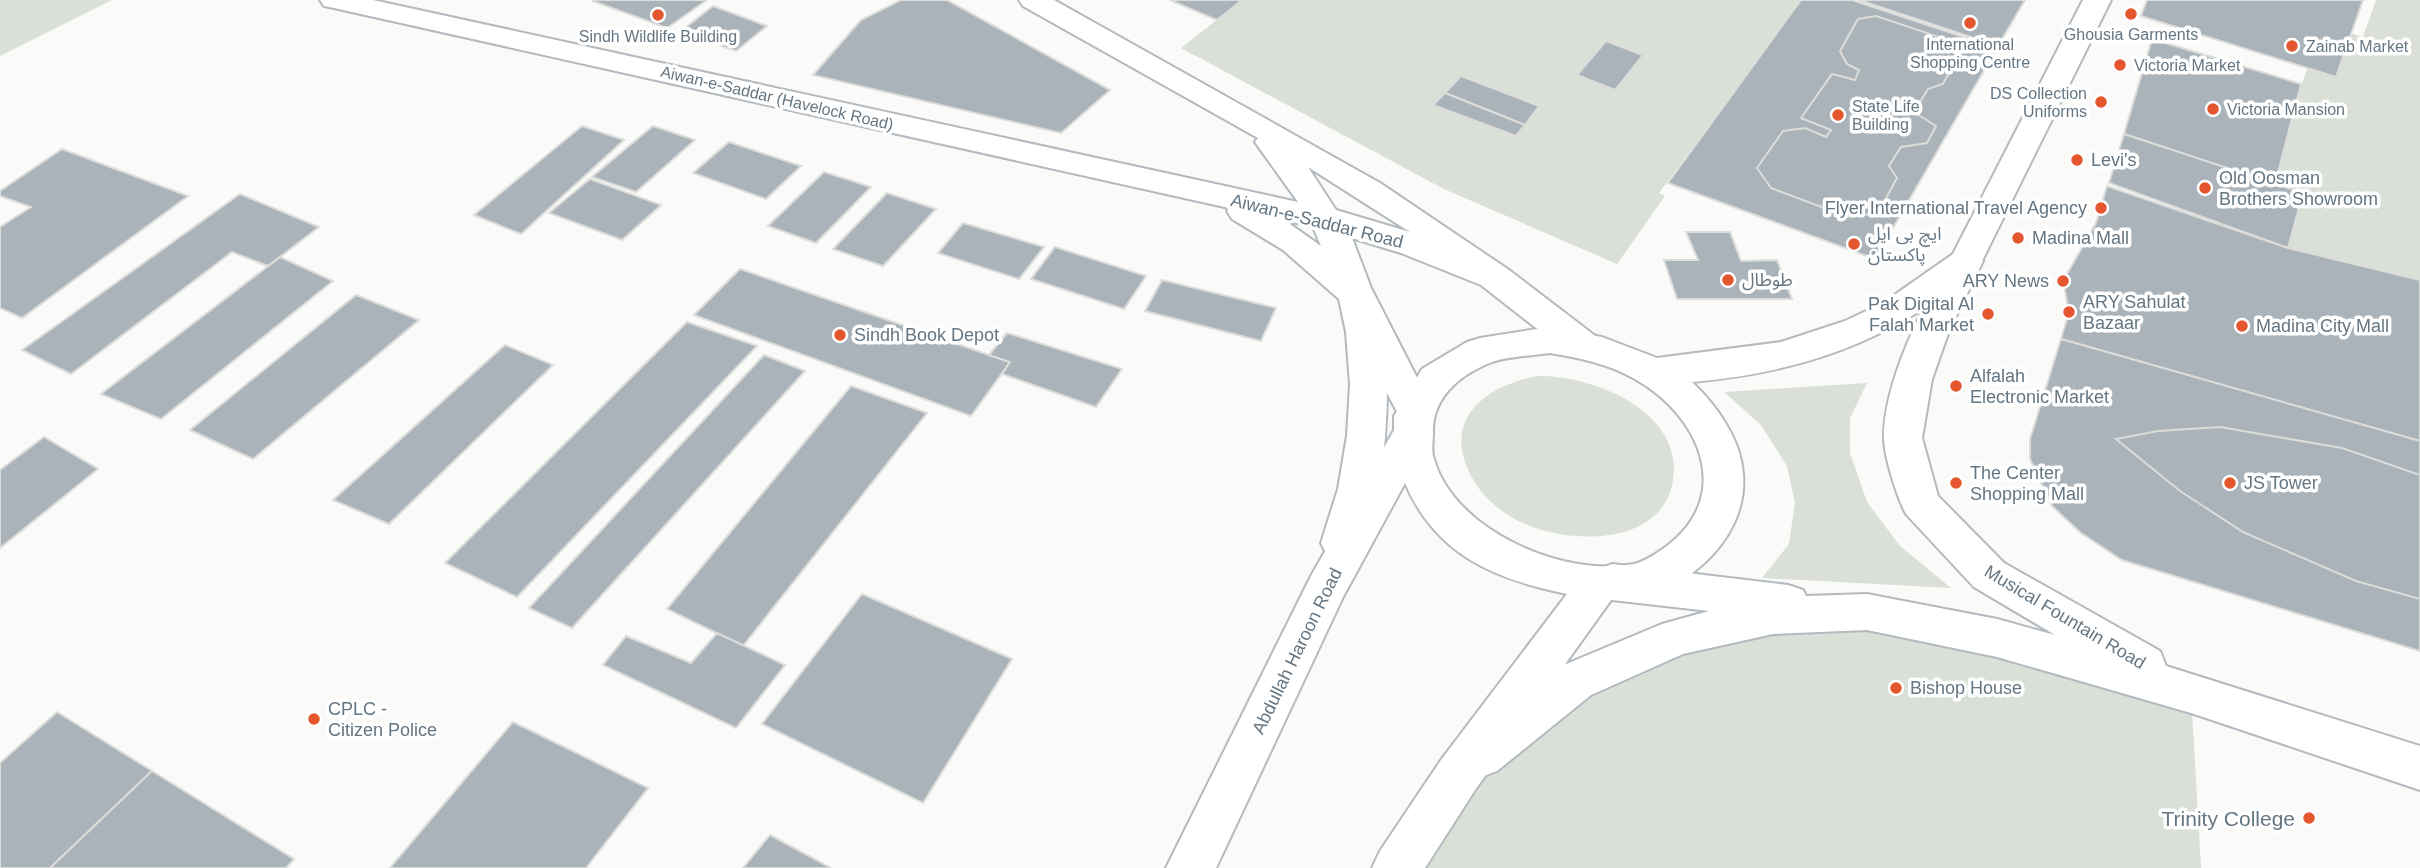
<svg xmlns="http://www.w3.org/2000/svg" width="2420" height="868" viewBox="0 0 2420 868" font-family="Arial,'Noto Sans Arabic',sans-serif">
<rect width="100%" height="100%" fill="#fafaf8"/>
<g fill="#dadfd7">
<polygon points="0,0 112,0 0,56"/>
<polygon points="1242,0 1801,0 1659,193 1665,196 1617,264 1444,189 1181,48"/>
<polygon points="2376,0 2420,0 2420,280 2288,248 2303,193 2267,181 2323,25 2363,37"/>
<path d="M1537 376C1591 375 1684 410 1673 480 1663 545 1575 544 1530 526 1498 514 1471 488 1463 455 1452 407 1499 383 1537 376Z"/>
<polygon points="1867,383 1850,418 1850,453 1867,502 1900,546 1951,588 1762,578 1789,544 1795,503 1787,466 1761,425 1724,392"/>
<polygon points="1867,612 2191,693 2201,868 1397,868 1458,775 1677,637"/>
</g>
<g fill="#aab3b9" stroke="#dcdcda" stroke-width="2">
<polygon points="707,0 667,28 593,1 595,0"/>
<polygon points="901,0 947,0 1110,90 1061,133 813,75 861,20"/>
<polygon points="1170,0 1242,0 1217,20"/>
<polygon points="1801,0 1852,0 1997,48 1875,259 1668,183"/>
<polygon points="1859,0 2025,0 1998,46"/>
<polygon points="2147,0 2363,0 2336,77 2141,16"/>
<polygon points="713,6 767,26 736,51 680,32"/>
<polygon points="1876,16 1948,40 1959,54 1943,84 1928,89 1914,112 1936,126 1927,143 1901,147 1889,166 1897,178 1878,213 1848,217 1771,188 1757,168 1783,131 1805,128 1826,137 1831,130 1801,118 1832,74 1855,80 1859,70 1847,64 1840,51 1858,19"/>
<polygon points="2152,39 2301,84 2275,184 2124,134"/>
<polygon points="1606,41 1643,55 1615,90 1577,75"/>
<polygon points="1461,76 1539,106 1525,125 1445,93"/>
<polygon points="1445,93 1525,125 1516,136 1433,105"/>
<polygon points="582,126 624,140 521,234 474,215"/>
<polygon points="653,126 695,140 636,192 592,177"/>
<polygon points="2124,134 2303,193 2288,248 2109,183"/>
<polygon points="729,142 801,166 766,199 693,173"/>
<polygon points="62,149 188,196 22,318 0,308 0,227 31,207 0,196 0,191"/>
<polygon points="824,172 871,187 816,243 768,226"/>
<polygon points="590,179 661,205 622,240 549,213"/>
<polygon points="2107,186 2288,248 2420,280 2420,441 2061,339 2069,312 2063,281 2096,223"/>
<polygon points="887,193 936,209 883,266 833,249"/>
<polygon points="240,194 319,227 268,266 232,252 71,374 22,350"/>
<polygon points="963,223 1044,247 1019,279 938,253"/>
<polygon points="1686,232 1730,232 1741,261 1777,260 1792,299 1677,299 1664,260 1698,260"/>
<polygon points="1055,247 1146,276 1124,309 1031,279"/>
<polygon points="280,257 333,281 161,419 101,394"/>
<polygon points="740,269 989,355 1010,362 971,416 694,315"/>
<polygon points="1162,280 1276,308 1261,341 1145,311"/>
<polygon points="356,295 419,320 253,459 190,430"/>
<polygon points="687,322 757,346 517,597 445,563"/>
<polygon points="1007,333 1122,369 1096,407 1002,374 1010,362 989,355"/>
<polygon points="2061,339 2420,441 2420,651 2122,560 2081,533 2052,506 2030,459 2030,439"/>
<polygon points="505,345 553,365 389,524 333,500"/>
<polygon points="764,355 805,371 572,628 529,608"/>
<polygon points="851,386 927,413 743,646 667,609"/>
<polygon points="2220,427 2342,448 2420,475 2420,599 2356,581 2243,532 2180,491 2116,439 2158,431"/>
<polygon points="44,437 98,469 0,548 0,470"/>
<polygon points="862,594 1012,659 923,803 762,724"/>
<polygon points="717,633 785,665 736,728 603,665 626,636 691,663"/>
<polygon points="57,712 152,771 50,868 0,868 0,763"/>
<polygon points="513,722 648,788 586,868 390,868"/>
<polygon points="152,771 294,859 286,868 50,868"/>
<polygon points="770,835 831,868 743,868"/>
</g>
<g fill="none" stroke-linecap="round" stroke-linejoin="round">
<g stroke="#b3babf" stroke-width="4">
<g id="secondary">
<path d="M320 0H373L1298 202 1255 142 1258 138 1023 6 1019 0H1054L1380 183 1509 270 1594 335 1599 344 1594 353 1581 357 1568 353 1481 285 1401 253 1352 238 1371 288 1434 411 1428 421 1415 425 1402 421 1387 393C1386 446 1381 506 1357 555L1342 560 1327 555 1321 543 1338 489 1347 436 1350 384 1346 332 1339 299 1283 250 1232 219 1227 211 1229 208 334 8 324 6ZM1308 167 1410 232 1336 210ZM1284 220 1313 227 1321 246Z"/>
<path d="M1966 249 1978 253 1983 261 1949 331 1932 379 1922 438 1938 496 2004 563 2160 651 2166 666 2420 746V790L2191 713 1997 657 1867 630 1773 634 1683 654 1591 695 1497 771 1481 777 1465 771 1458 756 1465 741 1559 667 1662 624 1709 611 1612 600 1597 594 1591 582 1597 570 1612 564 1788 585 1803 590 1806 596 1867 594 1997 619 2055 635 1974 587 1906 514C1897 497 1884 456 1884 437 1884 381 1925 300 1954 253Z"/>
</g>
</g>
<g stroke="#b5babe" stroke-width="4">
<path id="primary" d="M2083 0H2111L1978 269C1891 341 1804 372 1692 382 1716 405 1741 439 1743 474 1749 542 1677 602 1611 600L1475 790 1425 868H1372L1380 851 1441 760 1567 594C1494 579 1436 555 1405 483L1343 597 1216 868H1166L1311 576 1394 430V416L1422 369 1467 342 1480 338 1550 327 1602 337 1657 358 1781 342 1845 321 1883 303 1953 254ZM1550 353C1580 358 1609 364 1635 379 1699 415 1735 494 1667 546 1657 553 1646 561 1634 564 1565 578 1454 531 1434 459 1431 452 1433 441 1433 433 1432 399 1457 377 1487 364 1505 356 1531 356 1550 353Z"/>
</g>
<use href="#secondary" fill="#fff" fill-rule="evenodd"/>
<use href="#primary" fill="#fff" fill-rule="evenodd"/>
</g>
<g fill="#e4572e" stroke="#fff" stroke-width="2.5">
<circle cx="2131" cy="14" r="7"/>
<circle cx="658" cy="15" r="7"/>
<circle cx="1970" cy="23" r="7"/>
<circle cx="2292" cy="46" r="7"/>
<circle cx="2120" cy="65" r="7"/>
<circle cx="2101" cy="102" r="7"/>
<circle cx="2213" cy="109" r="7"/>
<circle cx="1838" cy="115" r="7"/>
<circle cx="2077" cy="160" r="7"/>
<circle cx="2205" cy="188" r="7"/>
<circle cx="2101" cy="208" r="7"/>
<circle cx="2018" cy="238" r="7"/>
<circle cx="1854" cy="244" r="7"/>
<circle cx="1728" cy="280" r="7"/>
<circle cx="2063" cy="281" r="7"/>
<circle cx="2069" cy="312" r="7"/>
<circle cx="1988" cy="314" r="7"/>
<circle cx="2242" cy="326" r="7"/>
<circle cx="840" cy="335" r="7"/>
<circle cx="1956" cy="386" r="7"/>
<circle cx="1956" cy="483" r="7"/>
<circle cx="2230" cy="483" r="7"/>
<circle cx="1896" cy="688" r="7"/>
<circle cx="314" cy="719" r="7"/>
<circle cx="2309" cy="818" r="7"/>
</g>
<g text-anchor="middle" dominant-baseline="central" stroke-width="7" stroke-linejoin="round" paint-order="stroke">
<g font-size="16" fill="#657683" stroke="#fff" text-anchor="start">
<text x="2131" y="34" text-anchor="middle">Ghousia Garments</text>
<text x="658" y="36" text-anchor="middle">Sindh Wildlife Building</text>
<text x="1970" y="44" text-anchor="middle">International<tspan x="1970" dy="18">Shopping Centre</tspan></text>
<text x="2306" y="46">Zainab Market</text>
<text x="2134" y="65">Victoria Market</text>
<text x="2087" y="93" text-anchor="end">DS Collection<tspan x="2087" dy="18">Uniforms</tspan></text>
<text x="1852" y="106">State Life<tspan x="1852" dy="18">Building</tspan></text>
<text x="2227" y="109">Victoria Mansion</text>
</g>
<g font-size="16" fill="#657683" stroke="#fff">
<text transform="translate(777 98) rotate(13)">Aiwan-e-Saddar (Havelock Road)</text>
</g>
<g font-size="18" fill="#657683" stroke="#fff" text-anchor="start">
<text x="2091" y="160">Levi's</text>
<text x="2219" y="178">Old Oosman<tspan x="2219" dy="21">Brothers Showroom</tspan></text>
<text x="2087" y="208" text-anchor="end">Flyer International Travel Agency</text>
<text x="1868" y="234">ایچ بی ایل<tspan x="1868" dy="21">پاکستان</tspan></text>
<text x="2032" y="238">Madina Mall</text>
<text x="1742" y="280">طوطال</text>
<text x="2049" y="281" text-anchor="end">ARY News</text>
<text x="2083" y="302">ARY Sahulat<tspan x="2083" dy="21">Bazaar</tspan></text>
<text x="1974" y="304" text-anchor="end">Pak Digital Al<tspan x="1974" dy="21">Falah Market</tspan></text>
<text x="2256" y="326">Madina City Mall</text>
<text x="854" y="335">Sindh Book Depot</text>
<text x="1970" y="376">Alfalah<tspan x="1970" dy="21">Electronic Market</tspan></text>
<text x="1970" y="473">The Center<tspan x="1970" dy="21">Shopping Mall</tspan></text>
<text x="2244" y="483">JS Tower</text>
<text x="1910" y="688">Bishop House</text>
<text x="328" y="709">CPLC -<tspan x="328" dy="21">Citizen Police</tspan></text>
</g>
<g font-size="18" fill="#657683" stroke="#fff">
<text transform="translate(1317 221) rotate(14)">Aiwan-e-Saddar Road</text>
<text transform="translate(2065 617) rotate(31)">Musical Fountain Road</text>
<text transform="translate(1297 651) rotate(-64)">Abdullah Haroon Road</text>
</g>
<g font-size="21" fill="#657683" stroke="#fff" text-anchor="end">
<text x="2295" y="818">Trinity College</text>
</g>
</g>
</svg>
